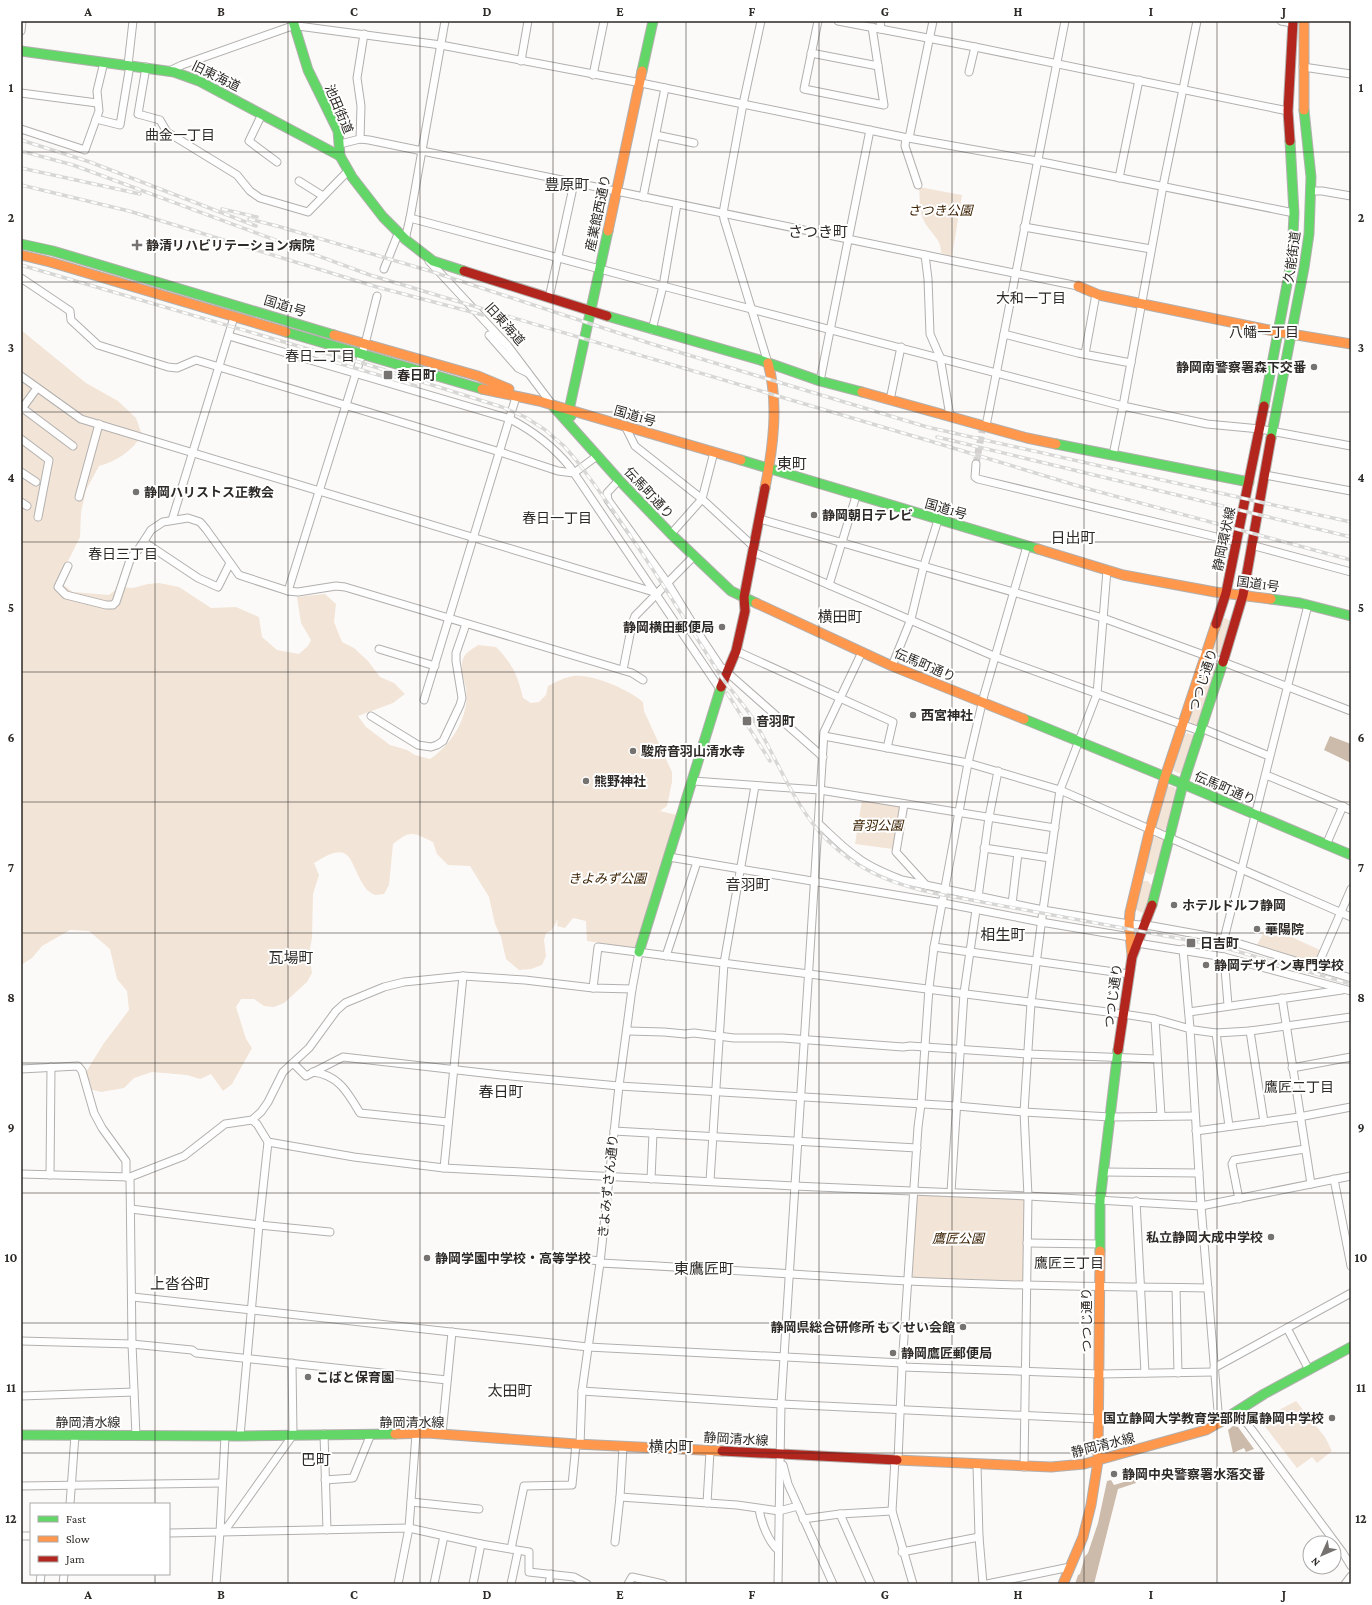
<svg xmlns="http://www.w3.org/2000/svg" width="1372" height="1605" viewBox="0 0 1372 1605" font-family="'Crimson Pro','Noto Sans JP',serif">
<rect width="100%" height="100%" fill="#fcfaf8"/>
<g fill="#f2e4d6">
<path d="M919 187 962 195 952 256 941 253C942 239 929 232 924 221 919 212 920 197 919 187Z"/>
<path d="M21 330 86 383 118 401 136 418 142 435C132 451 117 461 99 466L86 490 81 512 80 537 58 581 73 592 109 595 119 587 133 588 148 584 159 583 179 587 211 608 236 607 259 617 262 637 277 650 299 654 308 646 311 640 301 623 297 597 325 594 336 604 334 622 342 642 354 648 368 661 380 677 394 683 405 694 393 703 358 716 366 727 390 745 407 750 415 755 430 759C452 744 470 716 466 688 464 679 459 665 464 657 466 652 474 648 478 645L496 647C512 663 518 676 523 698L531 703 539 702 546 695 548 686C556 682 565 677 574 676 593 674 629 690 643 702L644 711 672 772V782L667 806 660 811 677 815 635 948 587 941 586 921 573 918 565 928 557 926 558 919 552 930 546 933 544 940 546 956 542 965 531 969 519 970 506 959 501 937 495 924 489 897 470 866 448 865 437 854 433 842C414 833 411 829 393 844L389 885 384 894 375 895C371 893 367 891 365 887 348 863 354 837 314 863L319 875 313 894 312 938 309 954 312 973 307 982 284 1003 274 1007 264 1006 254 999H241L236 1007 246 1039 252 1048 232 1084 223 1091 211 1074 200 1079 187 1075 152 1072 134 1078 124 1088 101 1092 89 1089 86 1072 104 1043 129 1010 127 991 117 979 110 949 89 931 70 930 42 946 32 958 21 965Z"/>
<polygon points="1225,618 1231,621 1221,653 1217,654 1215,651 1214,647 1222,620"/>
<polygon points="1210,661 1215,663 1217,666 1197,725 1191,723 1190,719 1207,664"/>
<polygon points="1187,733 1194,735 1182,773 1178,773 1174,771 1174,766 1184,736"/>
<polygon points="1169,786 1174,787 1177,791 1167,827 1163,831 1156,827 1166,788"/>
<polygon points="862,800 900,806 893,849 855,844"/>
<polygon points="1158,836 1162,839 1163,842 1155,872 1151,875 1147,873 1144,870 1152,838"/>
<polygon points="1144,881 1148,881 1152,886 1146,910 1142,913 1135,909 1141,882"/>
<polygon points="1267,926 1320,950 1314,962 1257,945"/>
<polygon points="916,1194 1025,1200 1024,1281 912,1278"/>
<polygon points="1296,1401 1325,1437 1332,1451 1317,1463 1312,1457 1297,1468 1260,1420"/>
</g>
<g fill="#cba">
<polygon points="1330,736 1351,744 1351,763 1324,750"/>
<polygon points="1233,1426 1238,1427 1254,1449 1246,1452 1244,1448 1233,1453 1228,1430"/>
<polygon points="1134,1479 1136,1483 1118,1489 1094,1584 1075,1584 1078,1575 1080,1574 1085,1556 1088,1553 1098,1523 1107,1481 1111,1480 1114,1485"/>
</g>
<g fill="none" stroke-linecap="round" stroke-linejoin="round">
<polyline stroke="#d3d0ce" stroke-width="7" stroke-dasharray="7 3.5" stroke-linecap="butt" points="976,464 982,431"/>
<g stroke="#b2b0ae" stroke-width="9">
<g id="street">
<polyline points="761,21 743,104 723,213 724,219 768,363"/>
<polyline points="818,21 804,89 884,105 872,27"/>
<polyline points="838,21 975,47 1288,111"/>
<polyline points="880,21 881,29"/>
<polyline points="1281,21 1292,23"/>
<polyline points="21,31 22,21"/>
<polyline points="811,53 878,66"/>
<polyline points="521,61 528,21"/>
<polyline points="128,65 133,21"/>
<polyline points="146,67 138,114 160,120 167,132 237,175 250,191 260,198 308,212 348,171"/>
<polyline points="1303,67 1351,74"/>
<polyline points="169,71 182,65 295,25 298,26 441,45 641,83 903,137 1037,161 1294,213"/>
<polyline points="969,72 975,47"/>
<polyline points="593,75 604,21"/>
<polyline points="21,93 97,103"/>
<polyline points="262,114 249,141 277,162"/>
<polyline points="96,119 120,125 130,65"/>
<polyline points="21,129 85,150 99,111 97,91 104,62"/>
<polyline points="656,135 694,143"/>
<polyline points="906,138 905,146 918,185"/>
<polyline points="909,138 933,21"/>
<polyline points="360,139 361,106 357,78 364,34"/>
<polyline points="340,144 360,139 369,140 925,255 1078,286"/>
<polyline points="1119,178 1139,80"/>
<polyline points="299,181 323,196"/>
<polyline points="1310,191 1322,191 1351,196"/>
<polyline points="643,197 665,88"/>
<polyline points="410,218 663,286 1123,406 1207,424 1260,429 1351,446"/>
<polyline points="1024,227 1151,249"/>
<polyline points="405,240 410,218 445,21"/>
<polyline points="925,255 928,279 930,334 940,357 950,416"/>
<polyline points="429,261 508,346 551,403"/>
<polyline points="384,269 398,234"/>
<polyline points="21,278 70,311 71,320 98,345 168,367 177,368 196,360 500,452 558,471 574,473 597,456"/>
<polyline points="549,298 574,183"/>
<polyline points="652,330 663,286 677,204"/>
<polyline points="1004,334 1078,353 1131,363"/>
<polyline points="489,335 518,368 528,373"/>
<path d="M229 336 510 419C533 431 553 446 570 467L720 689"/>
<polyline points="1085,354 1096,294"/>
<polyline points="21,376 81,419 657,593"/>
<polyline points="820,381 870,130"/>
<polyline points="890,400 901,347"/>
<polyline points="21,407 73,446"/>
<polyline points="21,410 37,388"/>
<polyline points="986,426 1065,21"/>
<polyline points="626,428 635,446 702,499 754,547"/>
<polyline points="21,439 49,460 38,517"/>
<polyline points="1113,455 1123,406 1163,186 1197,21"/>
<polyline points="976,464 975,477 978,479 1237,542"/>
<polyline points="21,472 36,482"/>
<polyline points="1265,475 1351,491"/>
<polyline points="619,480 607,493 608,500 669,585 704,642 720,666 823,757"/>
<polyline points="79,497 99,424"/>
<polyline points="21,502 27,506"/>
<polyline points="760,519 1103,618 1223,662 1351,711"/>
<polyline points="172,520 234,317"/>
<polyline points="671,534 702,499 714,452"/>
<polyline points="144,542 198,578 218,587 230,563"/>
<polyline points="1251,545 1351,572"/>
<polyline points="753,552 996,657 1200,731"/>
<polyline points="68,566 58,587 66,595 106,605 113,605 116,602 131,557 138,550 151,530 163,522 188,518 200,522 206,529 239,575 288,591 298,592 336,586 345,587 632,673 643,680"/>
<polyline points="829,585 856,496"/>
<polyline points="288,591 365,344 377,296"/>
<polyline points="379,649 435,666"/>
<polyline points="736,651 893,722 887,748"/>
<polyline points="892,666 911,619 924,565 938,520"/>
<polyline points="623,670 632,624 635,616 694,556"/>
<polyline points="424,700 516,397"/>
<polyline points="371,716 418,745 431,747 437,745 443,741 460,705 462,698 456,661 456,653 466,624"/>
<polyline points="1201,728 1269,756"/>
<polyline points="824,736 968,763 1060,790 1351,917"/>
<polyline points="1266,775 1351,810"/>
<polyline points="693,781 820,790 1055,828"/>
<polyline points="904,804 896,852 926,885"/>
<path d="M818 823C831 835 843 848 858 858 871 868 887 874 902 880L1043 910 1129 924 1152 926 1224 939 1351 978"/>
<polyline points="1326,845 1343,806"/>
<polyline points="984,848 1050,858"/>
<polyline points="669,857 943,903 1041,922 1130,937"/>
<polyline points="978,897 989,817 998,771"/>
<polyline points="1012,904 1018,853"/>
<polyline points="1224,939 1308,605"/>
<polyline points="1137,943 1224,957 1351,991"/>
<polyline points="934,947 1129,974"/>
<polyline points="1183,949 1190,1028 1201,1206 1219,1423"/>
<polyline points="666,956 697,862"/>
<polyline points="1224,957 1228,1005"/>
<polyline points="1317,967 1351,889"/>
<polyline points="593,988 598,947 1123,1014 1155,1019 1194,1030 1216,1033 1250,1031 1351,1017"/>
<polyline points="1282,998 1311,1184"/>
<polyline points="1189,1012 1342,990"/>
<polyline points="1155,1019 1161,1116"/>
<polyline points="628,1031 664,1032 685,1034 694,1033 734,1038 783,1038 903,1047 910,1046 1028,1054 1157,1059"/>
<polyline points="1250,1031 1264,1122"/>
<polyline points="1216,1033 1229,1126"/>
<polyline points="293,1063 306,1076 343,1057 501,1075 619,1086 957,1106 1024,1112 1110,1117 1195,1116"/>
<polyline points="1292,1068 1351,1057"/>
<polyline points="21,1069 78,1066 82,1071 94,1113 102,1128 126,1161 126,1177"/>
<path d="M313 1072C339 1075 348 1093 360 1113L448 1122"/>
<polyline points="252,1120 257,1124 268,1142"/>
<polyline points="614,1131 917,1148"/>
<polyline points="1196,1131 1299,1117 1351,1107"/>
<polyline points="444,1168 463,976"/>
<polyline points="1103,1172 1199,1173"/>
<polyline points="21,1174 130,1177 184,1156 225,1124 252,1120 261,1112 268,1102 283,1072 309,1048 336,1011 345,1003 384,987 404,982 463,976 525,980 593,988 632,989"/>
<polyline points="50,1175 51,1067"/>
<polyline points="130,1177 132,1344 136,1436"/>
<polyline points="651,1179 653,1133"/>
<polyline points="1334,1179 1351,1266"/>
<polyline points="710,1181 724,963 755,786"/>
<polyline points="951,1192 964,993 976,910"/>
<polyline points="1239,1199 1232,1164 1234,1160 1305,1149"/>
<polyline points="1136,1201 1145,1373"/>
<polyline points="131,1209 259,1225 330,1232"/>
<polyline points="1027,1243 1100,1244"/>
<polyline points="564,1257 600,1261"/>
<path d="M600 1263C703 1268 805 1275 908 1281 1008 1286 1108 1287 1208 1288"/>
<polyline points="1176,1288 1178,1373"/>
<polyline points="133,1297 588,1347 902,1363"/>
<polyline points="1287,1328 1309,1370"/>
<polyline points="21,1341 132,1344 192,1350 196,1353 447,1380"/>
<polyline points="902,1367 1099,1374 1214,1372"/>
<polyline points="1214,1368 1351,1293"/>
<polyline points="582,1391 781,1404 1099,1419"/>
<polyline points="21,1396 134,1392"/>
<polyline points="1238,1411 1343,1553 1351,1566"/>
<polyline points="324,1434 327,1530"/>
<polyline points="442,1434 452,1332"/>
<polyline points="240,1436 259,1225 268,1142 354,1157 444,1168 794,1186 1028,1196 1201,1206 1351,1176"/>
<polyline points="580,1445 582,1391 600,1263 619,1086 632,989 639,952"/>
<polyline points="895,1459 892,1511 913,1584"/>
<polyline points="898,1460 902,1367 918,1127 921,1104 929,988 934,947 968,763 984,695 1027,546"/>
<polyline points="783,1465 788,1484 833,1584"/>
<polyline points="977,1465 979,1537 983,1584"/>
<polyline points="1024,1467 1028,1196 1024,1112 1031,1003 1043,910 1060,790 1097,694 1107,570"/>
<polyline points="325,1480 353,1478 371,1434"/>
<polyline points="21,1486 222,1483"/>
<polyline points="620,1497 737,1505 779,1511 798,1506"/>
<polyline points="411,1502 479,1509"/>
<polyline points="707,1503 710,1451"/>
<polyline points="70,1504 75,1435"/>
<path d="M759 1509C761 1522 768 1541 778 1550"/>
<polyline points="840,1514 871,1584"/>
<polyline points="803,1519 840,1514 892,1511"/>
<polyline points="220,1532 409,1528 481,1544 529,1552 529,1572 574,1577 587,1584"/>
<polyline points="169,1533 220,1532 228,1526 293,1435 292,1363"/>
<polyline points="21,1536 31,1536"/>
<polyline points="615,1542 620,1497 623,1447"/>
<polyline points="511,1549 524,1486 572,1485 576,1444"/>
<polyline points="902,1552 979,1537"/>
<polyline points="40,1584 41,1574"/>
<polyline points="63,1584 64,1574"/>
<polyline points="216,1584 220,1532 225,1436"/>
<polyline points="398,1584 409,1528 416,1434"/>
<polyline points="434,1584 444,1536"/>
<polyline points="473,1584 481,1544"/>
<polyline points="511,1584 518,1551"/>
<polyline points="549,1584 551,1574"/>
<polyline points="628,1584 632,1577 663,1584"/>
<polyline points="778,1584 781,1404 824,732 862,652"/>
<polyline points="987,1584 1070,1567"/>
<polyline points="1345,1584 1351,1576"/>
</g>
</g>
<g stroke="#b2b0ae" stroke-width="11">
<g id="fast">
<polyline points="293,21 308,70 338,131 340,156 352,177 383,217 406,240 433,261 464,271"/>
<polyline points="21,51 174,72 199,81 340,156"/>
<polyline points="642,71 653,21"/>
<polyline points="21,244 53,251 334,335"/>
<polyline points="607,316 760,360 820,381 862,392"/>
<polyline points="286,332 482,389"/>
<polyline points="552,405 619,480 671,534 731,591 756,603"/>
<polyline points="1264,406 1292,258 1294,213 1290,141"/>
<polyline points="571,416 569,410 608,231"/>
<polyline points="1271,438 1304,268 1309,234 1311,177 1304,110"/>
<polyline points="1056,444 1249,482"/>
<polyline points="741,460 1038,549"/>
<polyline points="1271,599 1300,603 1351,616"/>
<polyline points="1024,719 1183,784 1351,855"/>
<polyline points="1152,905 1183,784 1223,662"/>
<polyline points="639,952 721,687"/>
<polyline points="1100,1251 1100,1200 1118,1050"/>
<polyline points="1220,1422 1264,1394 1351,1347"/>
<polyline points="21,1435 240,1436 395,1434"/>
</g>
</g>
<g stroke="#b2b0ae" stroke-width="11">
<g id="slow">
<polyline points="1304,21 1304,110"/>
<polyline points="608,231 642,71"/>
<polyline points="21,255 50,262 286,332"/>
<polyline points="1078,286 1099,295 1279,332 1351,344"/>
<polyline points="334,335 478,376 509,389"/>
<polyline points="482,389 539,401 741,460"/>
<polyline points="862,392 1027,438 1056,444"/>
<path d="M765 488C773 448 779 403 768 363"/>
<polyline points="1038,549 1123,575 1215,592 1271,599"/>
<polyline points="756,603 892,666 1024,719"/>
<polyline points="1132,955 1129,924 1130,912 1150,829 1165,777 1216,624"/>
<polyline points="395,1434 427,1433 576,1444 722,1451"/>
<polyline points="897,1460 1051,1467 1084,1464 1206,1430 1220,1422"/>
<polyline points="1063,1584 1083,1537 1091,1505 1098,1461 1100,1251"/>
</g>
</g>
<g stroke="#b2b0ae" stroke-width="11">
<g id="jam">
<polyline points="1290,141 1288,111 1293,21"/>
<polyline points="464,271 607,316"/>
<polyline points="1216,624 1226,593 1264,406"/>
<polyline points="1223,662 1243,595 1271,438"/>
<polyline points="721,687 736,651 745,611 744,597 765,488"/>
<polyline points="1118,1050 1132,957 1152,905"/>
<polyline points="722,1451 897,1460"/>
</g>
</g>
<use href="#street" stroke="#fffefe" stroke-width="7"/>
<use href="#fast" stroke="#63d668" stroke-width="9"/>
<use href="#slow" stroke="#ff974d" stroke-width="9"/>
<use href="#jam" stroke="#b3261e" stroke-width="9"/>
<g stroke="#d7d7d6" stroke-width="3.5">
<g id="rail">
<polyline points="21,140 90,162 256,226"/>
<polyline points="21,151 73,165 370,275 443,297 930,441 1085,488 1351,560"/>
<polyline points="21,168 140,194"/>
<polyline points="21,185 129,211 377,287 483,315"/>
<polyline points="222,209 257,217"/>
<polyline points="249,219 277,226 430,271 652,344 927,427 1260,502 1351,522"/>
<path d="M21 265 308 349 359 362 502 407 525 417 544 429 564 446 576 460C629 529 675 604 722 678 732 692 744 704 753 719 777 758 794 807 827 840 859 871 890 883 933 893L1215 945 1351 984"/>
<polyline points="324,359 416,386"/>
<polyline points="937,437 1351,537"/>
<polyline points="727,693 770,761"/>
</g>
</g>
<use href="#rail" stroke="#fff" stroke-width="2" stroke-dasharray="6" stroke-linecap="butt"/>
</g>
<path fill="none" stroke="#2d2926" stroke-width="1" stroke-opacity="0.55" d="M155 21V1504M288 21V1584M420 21V1584M553 21V1584M686 21V1584M819 21V1584M952 21V1584M1084 21V1584M1217 21V1584M21 152H1351M21 282H1351M21 412H1351M21 542H1351M21 672H1351M21 802H1351M21 933H1351M21 1063H1351M21 1193H1351M21 1323H1351M21 1453H1351M155 1574V1584"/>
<g fill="#757270" stroke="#fff" stroke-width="1.5">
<path d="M135 239h4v4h4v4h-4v4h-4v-4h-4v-4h4z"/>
<circle cx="1314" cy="367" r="4"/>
<rect x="383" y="370" width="10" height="10" rx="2"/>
<circle cx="136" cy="492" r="4"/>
<circle cx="814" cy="515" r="4"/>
<circle cx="722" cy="627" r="4"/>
<circle cx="913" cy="715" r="4"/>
<rect x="742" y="716" width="10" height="10" rx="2"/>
<circle cx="633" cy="751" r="4"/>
<circle cx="586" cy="781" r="4"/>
<circle cx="1174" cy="905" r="4"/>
<circle cx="1257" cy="929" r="4"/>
<rect x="1186" y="938" width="10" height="10" rx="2"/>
<circle cx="1206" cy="965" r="4"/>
<circle cx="1271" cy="1237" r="4"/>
<circle cx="427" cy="1258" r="4"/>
<circle cx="963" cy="1327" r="4"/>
<circle cx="893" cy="1353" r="4"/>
<circle cx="308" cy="1377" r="4"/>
<circle cx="1332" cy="1418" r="4"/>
<circle cx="1114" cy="1474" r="4"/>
</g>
<g text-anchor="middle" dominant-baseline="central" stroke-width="4" stroke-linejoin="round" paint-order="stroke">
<g font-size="13" fill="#2d2926" stroke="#fff">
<text transform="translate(216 76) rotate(26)">旧東海道</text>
<text transform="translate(339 109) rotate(67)">池田街道</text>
<text transform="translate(598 213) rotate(-78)">産業館西通り</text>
<text transform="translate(1292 257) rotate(-82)">久能街道</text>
<text transform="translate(285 306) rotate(17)">国道1号</text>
<text transform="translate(505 324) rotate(48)">旧東海道</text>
<text transform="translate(635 416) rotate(16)">国道1号</text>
<text transform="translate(649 493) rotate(47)">伝馬町通り</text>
<text transform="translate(946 509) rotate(16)">国道1号</text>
<text transform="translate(1224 539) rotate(-78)">静岡環状線</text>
<text transform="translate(1258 584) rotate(8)">国道1号</text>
<text transform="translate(925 665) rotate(23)">伝馬町通り</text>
<text transform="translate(1203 680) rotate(-72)">つつじ通り</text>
<text transform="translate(1225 788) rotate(23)">伝馬町通り</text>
<text transform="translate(1113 996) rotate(-82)">つつじ通り</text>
<text transform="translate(608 1186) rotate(-84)">きよみずさん通り</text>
<text transform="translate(1086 1320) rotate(-90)">つつじ通り</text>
<text x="88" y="1422">静岡清水線</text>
<text x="412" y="1422">静岡清水線</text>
<text transform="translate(736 1439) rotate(3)">静岡清水線</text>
<text transform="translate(1103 1445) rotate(-14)">静岡清水線</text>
</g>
<g font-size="13" font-style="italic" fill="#3c2203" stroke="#fff">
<text x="940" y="210">さつき公園</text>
<text x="877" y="825">音羽公園</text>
<text x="607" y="878">きよみず公園</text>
<text x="958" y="1238">鷹匠公園</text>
</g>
<g font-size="13" font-weight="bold" fill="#2d2926" stroke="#fff" text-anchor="start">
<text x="146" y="245">静清リハビリテーション病院</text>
<text x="1306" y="367" text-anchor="end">静岡南警察署森下交番</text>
<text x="397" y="375">春日町</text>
<text x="144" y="492">静岡ハリストス正教会</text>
<text x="822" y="515">静岡朝日テレビ</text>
<text x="714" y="627" text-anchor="end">静岡横田郵便局</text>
<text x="921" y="715">西宮神社</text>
<text x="756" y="721">音羽町</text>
<text x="641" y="751">駿府音羽山清水寺</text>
<text x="594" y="781">熊野神社</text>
<text x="1182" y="905">ホテルドルフ静岡</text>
<text x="1265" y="929">華陽院</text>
<text x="1200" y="943">日吉町</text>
<text x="1214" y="965">静岡デザイン専門学校</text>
<text x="1263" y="1237" text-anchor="end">私立静岡大成中学校</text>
<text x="435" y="1258">静岡学園中学校・高等学校</text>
<text x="955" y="1327" text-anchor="end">静岡県総合研修所 もくせい会館</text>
<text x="901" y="1353">静岡鷹匠郵便局</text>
<text x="316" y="1377">こばと保育園</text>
<text x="1324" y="1418" text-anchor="end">国立静岡大学教育学部附属静岡中学校</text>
<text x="1122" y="1474">静岡中央警察署水落交番</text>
</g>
<g font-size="14" fill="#2d2926" stroke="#fff">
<text x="180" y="135">曲金一丁目</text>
<text x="1031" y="298">大和一丁目</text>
<text x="1264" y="332">八幡一丁目</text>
<text x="320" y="356">春日二丁目</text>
<text x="557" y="518">春日一丁目</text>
<text x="123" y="554">春日三丁目</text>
<text x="1299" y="1087">鷹匠二丁目</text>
<text x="1069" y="1263">鷹匠三丁目</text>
</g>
<g font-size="15" fill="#2d2926" stroke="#fff">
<text x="567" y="185">豊原町</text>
<text x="818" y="232">さつき町</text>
<text x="792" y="464">東町</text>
<text x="1073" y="538">日出町</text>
<text x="840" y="617">横田町</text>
<text x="748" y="885">音羽町</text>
<text x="1003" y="935">相生町</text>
<text x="291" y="958">瓦場町</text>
<text x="501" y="1092">春日町</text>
<text x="704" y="1269">東鷹匠町</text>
<text x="180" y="1284">上沓谷町</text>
<text x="510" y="1391">太田町</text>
<text x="671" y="1447">横内町</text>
<text x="316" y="1460">巴町</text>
</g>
</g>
<rect width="1372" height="1605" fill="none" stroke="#ffffff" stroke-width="44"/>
<rect x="30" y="1503" width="140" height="72" fill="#ffffff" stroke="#aba9a8"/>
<rect x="38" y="1516" width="20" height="6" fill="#63d668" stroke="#aba9a8"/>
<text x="66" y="1523" font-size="12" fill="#2d2926">Fast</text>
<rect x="38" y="1536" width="20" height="6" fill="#ff974d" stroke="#aba9a8"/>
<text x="66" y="1543" font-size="12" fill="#2d2926">Slow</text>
<rect x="38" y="1556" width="20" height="6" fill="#b3261e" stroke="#aba9a8"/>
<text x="66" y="1563" font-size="12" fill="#2d2926">Jam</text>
<g transform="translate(1322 1555) rotate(225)"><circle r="19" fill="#ffffff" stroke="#aba9a8"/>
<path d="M0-3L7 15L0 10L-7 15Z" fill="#757270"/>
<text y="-6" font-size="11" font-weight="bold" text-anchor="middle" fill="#2d2926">N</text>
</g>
<rect x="22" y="22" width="1328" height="1561" fill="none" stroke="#2d2926" stroke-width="1.5"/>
<g font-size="13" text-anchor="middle" font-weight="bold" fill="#2d2926">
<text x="88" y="16">A</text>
<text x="221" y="16">B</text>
<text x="354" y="16">C</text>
<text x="487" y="16">D</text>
<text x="620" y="16">E</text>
<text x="752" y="16">F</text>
<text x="885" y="16">G</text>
<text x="1018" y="16">H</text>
<text x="1151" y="16">I</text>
<text x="1284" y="16">J</text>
<text x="11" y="92">1</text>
<text x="1361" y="92">1</text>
<text x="11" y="222">2</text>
<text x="1361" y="222">2</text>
<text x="11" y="352">3</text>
<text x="1361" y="352">3</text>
<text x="11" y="482">4</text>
<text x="1361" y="482">4</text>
<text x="11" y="612">5</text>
<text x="1361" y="612">5</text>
<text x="11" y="742">6</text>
<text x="1361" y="742">6</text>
<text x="11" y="872">7</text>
<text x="1361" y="872">7</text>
<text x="11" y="1002">8</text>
<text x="1361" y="1002">8</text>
<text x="11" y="1132">9</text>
<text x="1361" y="1132">9</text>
<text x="11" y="1262">10</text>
<text x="1361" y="1262">10</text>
<text x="11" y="1392">11</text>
<text x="1361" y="1392">11</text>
<text x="11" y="1523">12</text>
<text x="1361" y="1523">12</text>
<text x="88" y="1599">A</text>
<text x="221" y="1599">B</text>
<text x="354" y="1599">C</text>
<text x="487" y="1599">D</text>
<text x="620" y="1599">E</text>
<text x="752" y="1599">F</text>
<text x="885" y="1599">G</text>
<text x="1018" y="1599">H</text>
<text x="1151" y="1599">I</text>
<text x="1284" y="1599">J</text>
</g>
</svg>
